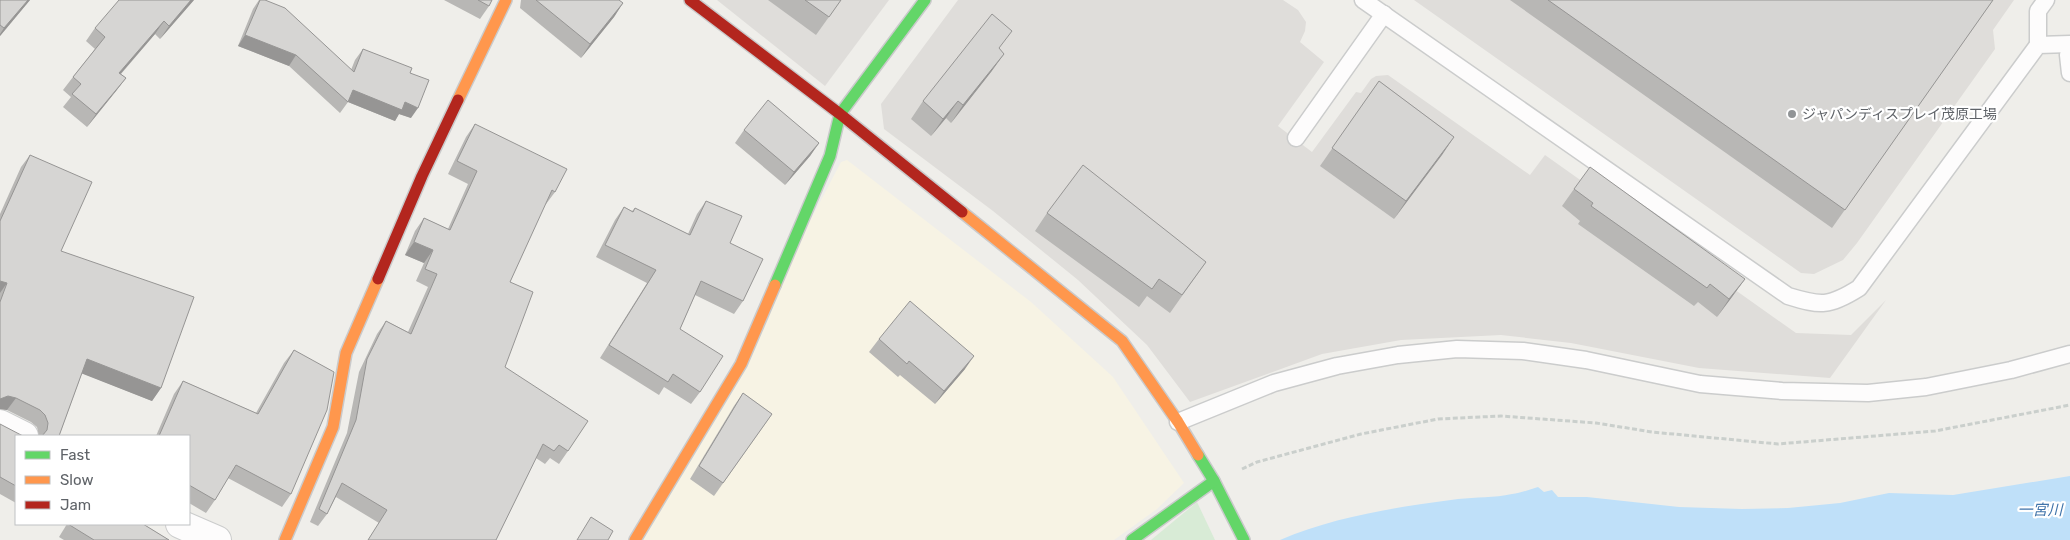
<svg xmlns="http://www.w3.org/2000/svg" width="2070" height="540" viewBox="0 0 2070 540" font-family="Rubik,'Noto Sans JP',sans-serif">
<rect width="100%" height="100%" fill="#efeeea"/>
<polygon fill="#f7f3e4" points="847,160 1031,302 1113,377 1184,483 1157,509 1114,540 643,540 841,162"/>
<g fill="#dfddda">
<polygon points="717,0 889,0 825,86"/>
<polygon points="958,0 1283,0 1298,10 1306,22 1305,31 1300,42 1324,62 1278,126 1312,152 1356,92 1361,93 1371,79 1376,76 1388,75 1530,175 1545,155 1796,333 1851,335 1886,300 1830,378 1699,368 1571,343 1501,335 1401,340 1322,354 1190,402 1147,345 1078,280 993,211 884,129 881,104"/>
<polygon points="1414,0 2014,0 1993,30 1995,49 1857,243 1843,260 1814,274 1801,273"/>
</g>
<polygon fill="#d8ebd6" points="1197,502 1215,540 1151,540"/>
<path fill="#bfe0f9" d="M2070 476V540H1280C1336 516 1398 507 1458 499 1476 497 1494 498 1512 494 1520 493 1529 490 1538 487L1544 492 1552 490 1558 497H1587L1679 507 1742 509 1788 508 1840 503 1889 493 1953 495Z"/>
<g fill="none" stroke-linecap="round" stroke-linejoin="round">
<g stroke="#cbcccc" stroke-width="19">
<g id="lane">
<path d="M1363 0 1788 296C1821 306 1829 307 1859 288L2038 45 2070 44"/>
<polyline points="2038,45 2038,11 2046,0"/>
<polyline points="2070,51 2068,55 2070,73"/>
<polyline points="1296,138 1384,14"/>
<polyline points="1178,422 1274,383 1337,366 1398,355 1457,349 1523,351 1586,360 1700,384 1782,391 1868,393 1926,387 2011,370 2070,354"/>
</g>
</g>
<g stroke="#cbcccc" stroke-width="30">
<g id="street">
<polyline points="0,424 24,436"/>
<polyline points="180,524 217,540"/>
</g>
</g>
<g stroke="#cacacb" stroke-width="14">
<g id="fast">
<polyline points="775,285 830,156 840,114 925,0"/>
<polyline points="1198,455 1214,481 1244,540"/>
<polyline points="1132,540 1214,481"/>
</g>
</g>
<g stroke="#cacacb" stroke-width="14">
<g id="slow">
<polyline points="458,100 506,0"/>
<polyline points="962,212 1122,341 1178,422 1198,455"/>
<polyline points="285,540 333,427 346,353 378,279"/>
<polyline points="635,540 741,364 775,285"/>
</g>
</g>
<g stroke="#cacacb" stroke-width="14">
<g id="jam">
<polyline points="690,0 840,114 962,212"/>
<polyline points="378,279 422,176 458,100"/>
</g>
</g>
<polyline stroke="#cacfcc" stroke-width="3" stroke-dasharray="5 2.5" stroke-linecap="butt" points="1242,469 1257,462 1361,434 1438,419 1501,416 1596,423 1652,432 1778,444 1935,431 2070,405"/>
<use href="#lane" stroke="#fdfcfc" stroke-width="16"/>
<use href="#street" stroke="#fdfcfc" stroke-width="28"/>
<use href="#fast" stroke="#63d668" stroke-width="11"/>
<use href="#slow" stroke="#ff974d" stroke-width="11"/>
<use href="#jam" stroke="#b3261e" stroke-width="11"/>
</g>
<g fill="#b8b7b5">
<polygon points="0,0 30,0 0,36"/>
<polygon points="194,0 160,39 155,34 121,74 126,78 116,91 87,127 63,107 71,97 63,90 73,77 95,49 86,41 95,28"/>
<polygon points="259,0 265,0 351,70 355,60 363,49 410,73 411,118 399,114 395,121 348,102 340,113 289,66 238,46 253,9"/>
<polygon points="444,0 492,0 489,6 480,19"/>
<polygon points="521,0 619,0 623,3 614,17 581,58 520,8"/>
<polygon points="768,0 841,0 816,35"/>
<polygon points="1510,0 1993,0 1832,228"/>
<polygon points="999,49 1004,54 991,72 951,123 946,118 931,136 911,119 923,101"/>
<polygon points="1379,81 1454,137 1394,219 1320,166"/>
<polygon points="475,124 555,192 546,204 545,204 510,282 505,367 568,451 559,464 550,458 545,464 536,458 496,540 368,540 379,523 336,497 327,514 318,526 310,522 347,433 359,372 377,334 386,321 408,332 428,287 416,281 424,263 405,255 415,231 424,218 448,229 468,184 448,174 466,137"/>
<polygon points="744,130 819,143 810,156 785,185 735,143"/>
<polygon points="30,155 61,251 161,388 152,401 82,373 59,436 39,436 37,427 31,422 7,410 0,409 0,214 21,167"/>
<polygon points="1574,189 1745,279 1717,317 1698,302 1694,306 1578,224 1580,221 1562,206"/>
<polygon points="706,201 730,243 743,301 734,314 695,295 680,329 700,392 691,404 664,387 659,395 600,358 647,283 596,257 615,220 624,207 632,211 635,208 688,234 697,214"/>
<polygon points="1047,213 1206,262 1170,313 1147,296 1139,307 1035,231"/>
<polygon points="879,339 965,369 935,404 900,375 898,377 869,352"/>
<polygon points="294,350 291,494 282,507 228,478 215,500 206,513 189,503 189,436 156,436 174,394 183,381 256,413 284,363"/>
<polygon points="743,393 772,414 714,496 690,479 734,406"/>
<polygon points="0,424 16,436 16,503 0,494"/>
<polygon points="67,524 143,524 169,540 64,540 59,537"/>
</g>
<g fill="#969594">
<polygon points="28,0 30,0 0,36 0,34 4,28"/>
<polygon points="191,0 194,0 160,39 169,26"/>
<polygon points="623,3 614,17 581,58 590,44"/>
<polygon points="164,21 155,34 110,86 119,73"/>
<polygon points="245,35 296,55 289,66 238,46"/>
<polygon points="1004,54 991,72 951,123 963,105"/>
<polygon points="126,78 116,91 87,127 96,114"/>
<polygon points="353,90 405,102 418,108 411,118 399,114 395,121 348,102"/>
<polygon points="958,101 946,118 931,136 943,119"/>
<polygon points="1454,137 1442,155 1394,219 1406,201"/>
<polygon points="819,143 810,156 785,185 794,172"/>
<polygon points="414,242 433,250 424,263 405,255"/>
<polygon points="1745,279 1732,297 1717,317 1729,299"/>
<polygon points="0,281 7,283 0,293"/>
<polygon points="974,356 965,369 935,404 944,391"/>
<polygon points="87,359 161,388 152,401 78,372"/>
<polygon points="8,396 16,398 7,410 0,409 0,399"/>
</g>
<g fill="#d6d5d3" stroke="#969594">
<polygon points="0,0 28,0 4,28 0,25"/>
<polygon points="119,0 191,0 169,26 164,21 119,73 126,78 96,114 72,94 81,84 73,77 105,37 95,28"/>
<polygon points="260,0 265,0 285,8 354,72 363,49 412,68 410,73 429,80 418,108 405,102 402,110 353,90 348,102 296,55 245,35"/>
<polygon points="478,0 492,0 489,6"/>
<polygon points="536,0 619,0 623,3 590,44"/>
<polygon points="805,0 841,0 829,17"/>
<polygon points="1548,0 1993,0 1845,210"/>
<polygon points="992,14 1012,31 999,48 1004,54 963,105 958,101 943,119 923,101"/>
<polygon points="1379,81 1454,137 1406,201 1332,148"/>
<polygon points="768,100 819,143 794,172 744,130"/>
<polygon points="475,124 567,169 555,192 552,190 510,282 533,292 505,367 588,421 568,451 559,445 554,451 543,444 496,540 368,540 387,510 342,483 327,514 319,509 356,420 367,359 386,321 411,334 437,274 425,269 433,250 414,242 424,218 450,230 477,171 457,161"/>
<polygon points="30,155 92,182 61,251 194,297 161,388 87,359 59,436 42,436 47,430 48,423 45,415 40,410 16,398 8,396 0,399 0,302 7,283 0,281 0,221"/>
<polygon points="1083,165 1206,262 1182,295 1159,279 1152,289 1047,213"/>
<polygon points="1590,167 1745,279 1729,299 1710,284 1707,288 1591,206 1593,203 1574,189"/>
<polygon points="706,201 742,216 730,243 763,259 743,301 701,281 680,329 723,356 700,392 673,374 668,382 609,345 656,270 605,245 624,207 633,212 635,208 690,235"/>
<polygon points="910,301 974,356 944,391 909,361 907,364 879,339"/>
<polygon points="294,350 334,372 327,410 291,494 236,465 215,500 189,485 189,436 159,436 183,381 258,414"/>
<polygon points="743,393 772,414 723,483 699,466"/>
<polygon points="0,424 23,436 16,436 16,486 0,477"/>
<polygon points="591,517 613,531 608,540 577,540"/>
<polygon points="68,524 143,524 169,540 94,540"/>
</g>
<circle fill="#919496" stroke="#fff" stroke-width="2" cx="1792" cy="114" r="5"/>
<g text-anchor="middle" dominant-baseline="central" stroke-width="4.5" stroke-linejoin="round" paint-order="stroke">
<g font-size="14" fill="#5f6368" stroke="#fff" text-anchor="start">
<text x="1802" y="114">ジャパンディスプレイ茂原工場</text>
</g>
<g font-size="15" font-style="italic" fill="#4174aa" stroke="#fff">
<text x="2040" y="510">一宮川</text>
</g>
</g>
<rect x="15" y="435" width="175" height="90" fill="#ffffff" stroke="#bfc1c3"/>
<rect x="25" y="451" width="25" height="8" fill="#63d668" stroke="#bfc1c3"/>
<text x="60" y="460" font-size="15" fill="#5f6368">Fast</text>
<rect x="25" y="476" width="25" height="8" fill="#ff974d" stroke="#bfc1c3"/>
<text x="60" y="485" font-size="15" fill="#5f6368">Slow</text>
<rect x="25" y="501" width="25" height="8" fill="#b3261e" stroke="#bfc1c3"/>
<text x="60" y="510" font-size="15" fill="#5f6368">Jam</text>
</svg>
